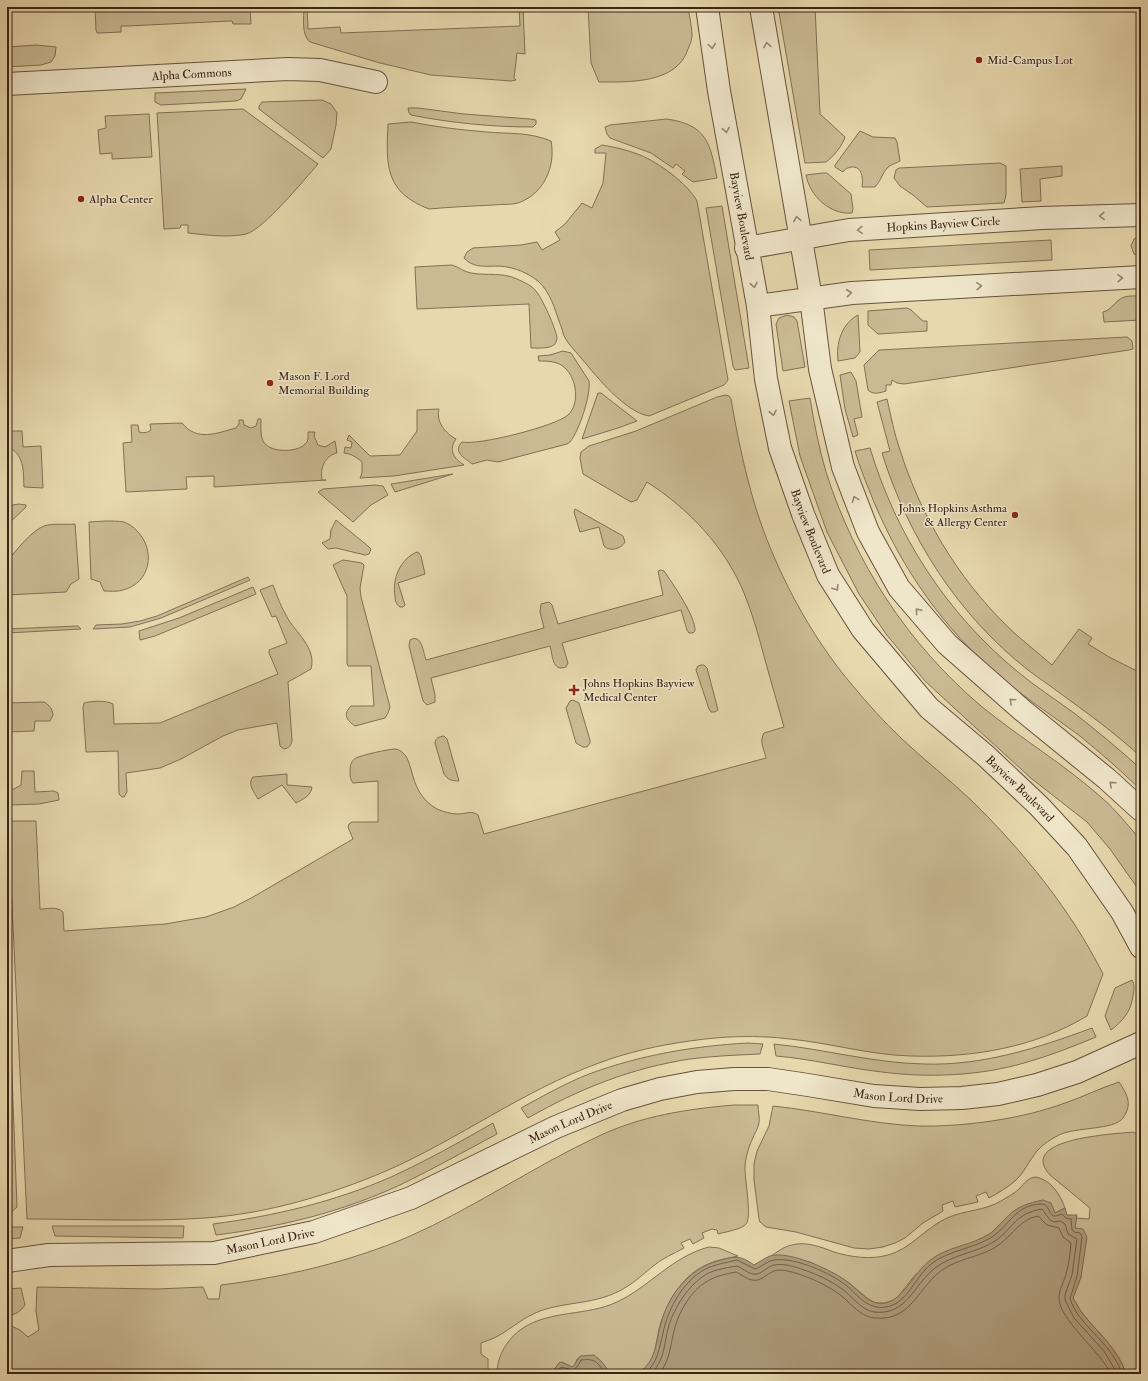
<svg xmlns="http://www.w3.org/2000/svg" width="1148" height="1381" viewBox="0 0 1148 1381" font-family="'IM FELL Double Pica',serif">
<rect width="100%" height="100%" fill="#e7d8ad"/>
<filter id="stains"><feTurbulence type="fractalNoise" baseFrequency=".005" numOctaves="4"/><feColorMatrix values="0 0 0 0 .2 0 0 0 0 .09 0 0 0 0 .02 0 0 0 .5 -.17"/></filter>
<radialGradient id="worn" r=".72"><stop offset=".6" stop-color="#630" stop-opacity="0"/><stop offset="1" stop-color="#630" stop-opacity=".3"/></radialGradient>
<g fill="#caba94" stroke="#827056">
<polygon points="95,7 250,7 251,24 233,24 232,21 230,21 127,26 121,26 121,32 99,33 97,33 96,30"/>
<path d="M304 7H307L308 29 340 27 341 33 520 26 519 7H523L525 54 517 53 514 78 516 80 511 81 431 75 380 63 310 42C301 35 304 17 304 7Z"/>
<path d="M588 7H688C689 16 692 26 692 35 692 40 690 45 688 49 677 84 629 82 599 82L591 63Z"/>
<path d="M778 7H815L820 114 845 137C843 145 833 157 826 162L805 163Z"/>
<polygon points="36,45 56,47 55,56 51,62 41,65 7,67 7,47"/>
<polygon points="246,89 241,99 236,101 161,105 155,102 155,93"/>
<polygon points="322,100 331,104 337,113 336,125 331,149 323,158 259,109 259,106 262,102"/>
<path d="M408 108H418L464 114 530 119 536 120V124L533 127C493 127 451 123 411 115L409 113Z"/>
<path d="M243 109 318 164C304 180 263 230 246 234 227 238 207 235 188 233V225H181L180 228 164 229 157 113Z"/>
<polygon points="149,114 152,157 112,159 112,153 100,154 98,130 106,128 105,116"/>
<path d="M667 119C707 125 710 143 717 178L693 182 682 174 685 171 676 164 673 168 651 153 610 138 607 134 605 127 610 125Z"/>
<path d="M411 122C436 127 462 130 487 132 510 134 529 132 551 141 556 166 544 194 518 203 511 205 501 204 494 205 472 206 451 207 429 209 385 192 386 166 388 124Z"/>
<path d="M860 131 873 137 895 138 897 142 900 161C897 163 892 164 888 167 882 173 881 181 875 187H862C863 179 863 166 851 167 847 168 845 169 843 172L835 167V165Z"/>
<path d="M602 145C614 147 628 150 640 155 658 162 688 184 697 201L728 380 724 385 649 416C625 412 597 377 582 359 577 353 571 347 567 341 564 337 563 333 562 329 556 314 553 298 542 285 534 276 519 269 507 267 492 264 476 271 464 258L467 252 473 248 521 245 537 242 542 250 560 240 555 232 565 224 582 203 592 208 603 183 606 153H595V149Z"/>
<polygon points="1000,163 1006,166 1006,195 1004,203 927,207 913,195 900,186 894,178 896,170 899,168"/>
<polygon points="1062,166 1062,176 1040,179 1041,201 1022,202 1020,169"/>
<path d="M823 173H827L851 194 853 209 852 213C830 215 810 196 806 175Z"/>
<polygon points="722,206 749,368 735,370 733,366 706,208"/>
<polygon points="1141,236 1141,256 1134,254 1131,246 1134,239"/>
<polygon points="1051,240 1052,260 870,270 869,250"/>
<path d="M452 265C459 267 464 272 471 273 487 276 502 272 517 279 523 282 531 285 535 290 542 297 556 329 557 338 557 340 556 342 555 344 550 349 538 348 531 348L529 304 417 309 415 267Z"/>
<path d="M1141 296V320L1104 322 1103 312C1111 310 1113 304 1119 300 1124 295 1134 296 1141 296Z"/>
<polygon points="907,308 911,310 923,321 927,321 927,331 878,334 868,325 868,311"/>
<polygon points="787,315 794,317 797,321 805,367 783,371 776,324 779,318"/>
<path d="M858 315 860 352 855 358 838 361C836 344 841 324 858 315Z"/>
<path d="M1127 337 1132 341 1133 349 1129 350 904 384 897 383 892 380 891 385H886V391C880 393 873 395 868 390L864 365 879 350Z"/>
<path d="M563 351 571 353 589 381C591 395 579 431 570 442L567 444 498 462 487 460 472 464C465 458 452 452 462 442 477 446 556 426 568 415 580 404 577 379 565 368 558 361 548 361 539 361L538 356 550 355Z"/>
<polygon points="851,372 856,381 862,417 854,419 858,435 853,437 845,409 840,375"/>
<polygon points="598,393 601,393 637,421 618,428 582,439"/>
<path d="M726 395 729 396 731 399C737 434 744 468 754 502 773 566 810 636 853 686 868 704 884 722 901 738 924 760 949 779 972 801 1023 851 1071 910 1103 974L1087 1016C1034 1048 971 1058 911 1056 870 1055 830 1043 790 1039 757 1035 723 1036 690 1041 660 1045 628 1052 599 1063 524 1090 459 1139 386 1171 330 1195 266 1214 205 1218 146 1222 86 1219 27 1219L8 821H36L40 909C48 909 57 906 63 912L64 931 165 924 206 917 234 907 253 897 353 839 348 827 349 824 352 822H378V781L353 783C350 779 350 776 350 771 350 766 351 761 356 758 362 755 389 749 395 749 398 749 401 751 403 753 408 757 409 764 411 769 415 786 421 800 437 809 444 812 451 814 458 814 465 814 472 810 478 815L484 834 766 758C764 749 759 741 764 733L784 727C778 705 771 682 765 660 759 637 753 615 744 593 725 547 689 509 647 482L637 500 631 502 583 474 580 458 581 452 589 446 636 431 717 397Z"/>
<path d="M810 398C814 423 819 448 826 472 855 563 908 644 981 706 1020 738 1064 764 1102 798 1116 810 1128 826 1141 840V893L1110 849 1087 822 1032 779 965 718 925 681 886 634 859 594 827 532 800 456 789 401Z"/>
<path d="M887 399C891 416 894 433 900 450 920 514 957 577 1006 625 1020 639 1036 651 1052 665L1079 629 1092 638 1088 644 1109 657 1141 673V757C1115 733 1086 712 1057 691 1048 684 1037 677 1028 670 958 615 908 537 882 453L890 451 877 402Z"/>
<path d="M439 409C436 422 445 433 456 439 448 450 454 459 464 465L394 476 360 478 362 473V462C356 457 352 454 344 453L345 447 351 448 352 442 347 440 349 435 370 456 400 455 417 431V410Z"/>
<path d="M258 419H261C261 426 260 434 263 441 269 453 297 453 305 444 309 441 308 436 308 432H315L314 436 318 445 325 447 335 441 337 453C324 456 320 469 322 480H326L214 487V476L186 477 187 489 126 492 123 443 132 442 131 425H138L139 432C144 433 147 433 151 430L150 424 182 423C197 442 217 433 236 428L239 424V420H243L244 425 251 428 256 426Z"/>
<path d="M7 431H22L23 447 41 446 43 488 24 487C23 470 25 455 7 446Z"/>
<path d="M870 448C896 535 947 614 1018 672 1036 687 1055 699 1074 713 1097 731 1119 749 1141 769V790C1121 771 1101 753 1080 736 1053 716 1025 698 1000 677 944 629 902 569 874 502 867 485 860 468 855 451Z"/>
<polygon points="453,474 395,492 391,484"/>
<polygon points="375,485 383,486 388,495 371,505 353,522 318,492 323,489"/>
<polygon points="19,504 26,505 26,507 7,525 7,511 13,505"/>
<path d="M575 509 623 536 625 542C621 549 610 552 604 546L599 527 580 532 574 512Z"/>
<polygon points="336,520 368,546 371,549 369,554 365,555 336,548 328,549 322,543 330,539 331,530"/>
<path d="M105 521C111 521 118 521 124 522 129 524 134 527 137 531 156 550 151 583 123 590 117 592 110 591 104 591L100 582 91 579 89 522Z"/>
<path d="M75 524 79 579 71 584 66 592 7 595V561C16 551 31 531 44 526 53 523 65 525 75 524Z"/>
<path d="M417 552 419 553 421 556 425 574 398 583 405 605 403 607H400C396 604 395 601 395 596 392 579 400 559 417 552Z"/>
<path d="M343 560 362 563 364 565 360 588 361 597 390 707 388 713 385 718 355 726C346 720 343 714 351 706H374L371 666H348L347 663V596L333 565Z"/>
<path d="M661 570 664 571C673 584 696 617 695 631L693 633H689L687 630 681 610 562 643 568 663 566 667C552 672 553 656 550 646L431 678 435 695V702L427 705 423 701 409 646 410 640C422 633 423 652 426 660L544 628 540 612 541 604 549 602 552 605 558 624 663 595 658 571Z"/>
<polygon points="248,577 250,580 161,618 130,627 93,629 96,625 122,624 140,621 157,616"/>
<path d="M273 585C277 596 281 607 287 617 295 632 317 648 311 669L288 682 292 741C291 746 289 748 284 749L280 746 277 723 238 730 223 736 181 759 160 768 126 773 127 792 124 797H122L119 794 118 751 86 752 83 707 84 703C92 701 106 700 113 704L114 724 160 723 278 674 269 653V650L287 643 276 616 272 617 260 590Z"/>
<polygon points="253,587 256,594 155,636 140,640 139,631 179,618"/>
<polygon points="78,626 81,629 7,633 7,629"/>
<polygon points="701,665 704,665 707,668 717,706 718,710 715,712 711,712 709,709 696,670 698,666"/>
<polygon points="573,700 579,703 590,740 590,743 587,747 583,747 576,743 566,708 570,701"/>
<path d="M44 702C50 706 52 708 53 715L50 721H35L34 731 7 732V703Z"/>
<path d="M444 736 447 739 459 781C452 781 448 780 444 774L435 743C436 737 439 737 444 736Z"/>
<polygon points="22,771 34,771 35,792 54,791 58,793 59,800 39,804 8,805 8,790 14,789 21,785"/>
<path d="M287 774V785L312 787C311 796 303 799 296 803L282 785 258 799C254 792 247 784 253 777Z"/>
<path d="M1132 980C1135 985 1134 990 1133 996 1131 1011 1123 1021 1111 1030L1105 1016 1115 988Z"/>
<polygon points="7,996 9,996 17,1207 7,1216"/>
<path d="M1092 1028 1096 1037C1072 1047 1049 1056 1024 1063 979 1076 928 1078 882 1072 846 1068 812 1059 776 1056L774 1044C824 1049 873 1063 924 1064 982 1066 1038 1048 1092 1028Z"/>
<path d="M748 1043 763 1044 760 1054C737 1055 713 1056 690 1059 631 1068 579 1089 528 1118L521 1108C543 1096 566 1083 589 1074 641 1055 693 1046 748 1043Z"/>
<path d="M1119 1082C1127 1094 1133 1104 1123 1118 1115 1130 1075 1127 1059 1135 1051 1139 1043 1144 1037 1151 1029 1161 1024 1173 1015 1181 1007 1188 998 1193 989 1198L986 1192 976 1196 978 1202 955 1207 953 1201 942 1205 943 1211 923 1223 905 1238 895 1243 883 1247 869 1249 854 1248 796 1232 766 1227 760 1222 759 1219 754 1180V1164L757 1151 769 1126 773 1106C822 1111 869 1124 918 1126 964 1127 1022 1119 1065 1103 1083 1097 1100 1088 1119 1082Z"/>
<path d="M734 1105H758C758 1111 760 1117 759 1123 758 1129 754 1134 752 1140 748 1149 745 1159 745 1169 745 1181 752 1217 746 1224 743 1229 725 1232 718 1234L717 1230 712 1229 702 1233 704 1238 693 1244 690 1239 681 1243 684 1248C673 1254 661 1259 652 1267 642 1275 634 1283 623 1289 595 1305 568 1301 540 1311 524 1317 512 1328 498 1336 493 1339 486 1341 481 1343V1354L488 1359V1374H7V1324L20 1330 28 1337 39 1330 36 1311 37 1287 157 1289 203 1287 208 1299H219L221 1285C285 1277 349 1262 408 1237 474 1208 534 1166 599 1136 641 1116 687 1109 734 1105Z"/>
<path d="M493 1123 497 1134C465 1151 433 1169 400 1185 342 1212 280 1227 216 1235L213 1224C274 1216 334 1202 391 1177 426 1161 460 1142 493 1123Z"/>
<path d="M1133 1132 1139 1135 1141 1142V1374H1126C1119 1350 1098 1333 1083 1314 1079 1309 1076 1303 1073 1298L1081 1277 1075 1228 1076 1218 1089 1219 1090 1208 1050 1175C1016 1138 1116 1134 1133 1132Z"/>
<path d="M1036 1177C1051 1180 1060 1194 1065 1208L1055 1213 998 1226 991 1233 915 1275 900 1294 894 1300 885 1303H875L867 1298 848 1282 831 1272 810 1262 794 1258 771 1256C777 1252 785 1246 792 1245 806 1241 821 1247 834 1252 850 1257 871 1260 888 1255 911 1249 925 1228 947 1218 965 1210 984 1211 1001 1201 1007 1197 1014 1194 1019 1189 1025 1183 1027 1178 1036 1177Z"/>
<polygon points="52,1226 184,1226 183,1238 55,1236"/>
<polygon points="7,1227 23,1227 20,1238 7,1239"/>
<path d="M709 1247 719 1248 738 1256C728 1258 717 1260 708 1264 684 1274 669 1298 661 1322 655 1339 658 1363 638 1373 632 1376 619 1374 611 1374 596 1359 602 1352 577 1359L575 1364 572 1367 562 1362 559 1363 554 1370 555 1374H497C497 1355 508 1338 523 1328 551 1310 587 1316 617 1302 649 1287 673 1256 709 1247Z"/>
<path d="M21 1288 25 1305C20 1312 16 1315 7 1315V1289Z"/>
</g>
<g fill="#ad9b7b" stroke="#7f6c54">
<path d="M1043 1200 1051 1203 1055 1213 1065 1208 1067 1215H1077L1075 1228 1083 1229 1087 1237 1081 1277 1073 1298C1076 1303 1079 1309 1083 1314 1098 1333 1119 1350 1126 1374H637C657 1361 655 1344 661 1324 668 1295 689 1269 718 1261 735 1256 740 1255 754 1265 759 1262 765 1258 770 1256 789 1250 834 1271 849 1283 859 1291 870 1306 885 1303 903 1300 914 1273 928 1262 946 1246 972 1246 991 1233 996 1229 1001 1223 1006 1218 1016 1207 1028 1203 1043 1200Z"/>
<polygon points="594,1355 602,1362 611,1374 555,1374 554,1370 559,1363 561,1362 572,1367 575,1364 580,1356"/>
</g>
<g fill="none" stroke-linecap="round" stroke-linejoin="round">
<g stroke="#74604a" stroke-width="1">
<path d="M559 1374V1370L561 1367 573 1370 578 1366 581 1360C597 1358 597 1363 606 1374"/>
<path d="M644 1374C658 1364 659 1348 663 1333 668 1308 685 1277 710 1267 718 1264 728 1262 737 1260L755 1269C761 1267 767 1261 774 1260 795 1257 831 1273 847 1286 855 1293 863 1303 873 1306 881 1309 890 1307 897 1303 911 1293 918 1275 931 1264 949 1250 973 1249 992 1237 1010 1225 1015 1205 1041 1204 1049 1204 1048 1212 1053 1216H1056L1062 1214 1066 1218 1071 1219 1072 1230 1074 1232 1080 1233 1082 1237 1077 1276 1070 1299C1072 1304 1075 1311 1079 1316 1093 1335 1115 1350 1122 1374"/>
<path d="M652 1374C666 1355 663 1347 669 1325 675 1307 686 1289 702 1277 711 1270 725 1268 737 1266 742 1268 747 1273 753 1274 761 1276 767 1266 774 1265 784 1263 796 1267 804 1270 817 1274 831 1281 842 1289 852 1296 861 1310 874 1312 907 1316 914 1284 935 1268 953 1254 977 1253 995 1241 1015 1227 1014 1214 1042 1209L1050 1220 1054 1222 1060 1221 1065 1224 1068 1234 1077 1239 1072 1275 1065 1295V1300L1074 1318 1104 1351 1115 1370 1117 1374"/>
<path d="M659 1374C671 1359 670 1345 675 1327 680 1310 691 1291 706 1282 715 1276 726 1274 736 1272 741 1274 746 1279 752 1280 761 1282 766 1274 774 1271 782 1268 796 1273 804 1276 816 1280 829 1287 839 1294 850 1302 859 1316 874 1318 914 1322 918 1283 947 1267 964 1257 985 1256 1000 1244 1013 1234 1021 1219 1038 1216L1047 1225 1059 1228 1063 1237 1071 1243C1070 1253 1069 1265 1066 1274 1064 1282 1059 1289 1059 1298 1058 1318 1101 1352 1111 1374"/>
</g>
<g stroke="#66523e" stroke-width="24">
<g id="minor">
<path id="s1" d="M7 84 288 69 320 70 376 82"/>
<path id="s2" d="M746 248 849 230 1042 218 1141 215"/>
<polyline points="758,306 852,293 1141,277"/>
<path id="s3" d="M7 1261 49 1255 214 1253 314 1232 411 1198 556 1127 622 1100 660 1089 697 1082 734 1079H768L808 1085 874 1096 920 1099 962 1098 998 1094 1037 1085 1077 1072 1141 1043"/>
</g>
</g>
<g stroke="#66523e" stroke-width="24">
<g id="tertiary">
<path id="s4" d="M707 7 719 91 758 306 766 379 780 448 803 514 828 575 863 630 929 708 986 756 1039 806 1077 847 1122 912 1141 947"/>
<polyline points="761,7 811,298 820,369 843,467 868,532 899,588 947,644 1022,710 1107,779 1141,810"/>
</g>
</g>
<use href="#minor" stroke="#efe6ca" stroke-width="22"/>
<use href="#tertiary" stroke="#efe6ca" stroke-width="22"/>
</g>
<defs><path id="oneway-chevron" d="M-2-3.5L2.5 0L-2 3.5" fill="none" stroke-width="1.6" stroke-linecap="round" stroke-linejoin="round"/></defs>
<g stroke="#958672">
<use href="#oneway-chevron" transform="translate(767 45) rotate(-99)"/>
<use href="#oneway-chevron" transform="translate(712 46) rotate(82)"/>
<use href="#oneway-chevron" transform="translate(726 130) rotate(80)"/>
<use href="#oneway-chevron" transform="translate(1102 216) rotate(178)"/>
<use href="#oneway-chevron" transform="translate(797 219) rotate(-99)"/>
<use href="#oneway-chevron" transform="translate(860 230) rotate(177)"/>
<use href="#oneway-chevron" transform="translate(1120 278) rotate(-3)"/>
<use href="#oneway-chevron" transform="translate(754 285) rotate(79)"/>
<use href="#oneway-chevron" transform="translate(979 286) rotate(-3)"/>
<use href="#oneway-chevron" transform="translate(849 293) rotate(-6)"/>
<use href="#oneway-chevron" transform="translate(773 413) rotate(79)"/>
<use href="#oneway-chevron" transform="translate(855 499) rotate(-111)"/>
<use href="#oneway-chevron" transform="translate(836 588) rotate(58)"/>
<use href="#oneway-chevron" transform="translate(918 611) rotate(-131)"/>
<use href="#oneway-chevron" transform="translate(1012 701) rotate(-138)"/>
<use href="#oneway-chevron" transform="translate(1112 784) rotate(-138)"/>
</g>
<g fill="#8f2418" stroke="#efe6ca" stroke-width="1.5">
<circle cx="979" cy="60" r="4"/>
<circle cx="81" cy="199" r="4"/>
<circle cx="270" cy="383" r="4"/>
<circle cx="1015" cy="515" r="4"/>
<path d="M572 684h4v4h4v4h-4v4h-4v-4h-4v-4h4z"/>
</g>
<g text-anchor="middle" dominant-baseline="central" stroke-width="3" stroke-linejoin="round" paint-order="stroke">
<g font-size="12" fill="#3b2519" stroke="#efe6ca" text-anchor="start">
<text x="987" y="60">Mid-Campus Lot</text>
<text x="89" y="199">Alpha Center</text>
<text x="278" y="376">Mason F. Lord<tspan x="278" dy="14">Memorial Building</tspan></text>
<text x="1007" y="508" text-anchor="end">Johns Hopkins Asthma<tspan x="1007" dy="14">&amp; Allergy Center</tspan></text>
<text x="583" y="683">Johns Hopkins Bayview<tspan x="583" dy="14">Medical Center</tspan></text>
</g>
<g font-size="12" fill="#3b2519" stroke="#efe6ca">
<text stroke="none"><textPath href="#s1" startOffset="185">Alpha Commons</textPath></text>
<text stroke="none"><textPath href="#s4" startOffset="212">Bayview Boulevard</textPath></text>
<text stroke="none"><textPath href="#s2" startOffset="199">Hopkins Bayview Circle</textPath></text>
<text stroke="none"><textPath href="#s4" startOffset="536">Bayview Boulevard</textPath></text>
<text stroke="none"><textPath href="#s4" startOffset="872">Bayview Boulevard</textPath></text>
<text stroke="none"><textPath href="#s3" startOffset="925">Mason Lord Drive</textPath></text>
<text stroke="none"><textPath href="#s3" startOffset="589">Mason Lord Drive</textPath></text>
<text stroke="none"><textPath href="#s3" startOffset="265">Mason Lord Drive</textPath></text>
</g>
</g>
<rect width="1148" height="1381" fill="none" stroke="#e7d8ad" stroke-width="24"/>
<rect x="8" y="8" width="1132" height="1365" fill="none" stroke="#3b2519" stroke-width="2"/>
<rect x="12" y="12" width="1124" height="1357" fill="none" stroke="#3b2519"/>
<rect width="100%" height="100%" filter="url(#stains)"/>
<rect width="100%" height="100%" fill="url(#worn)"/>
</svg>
